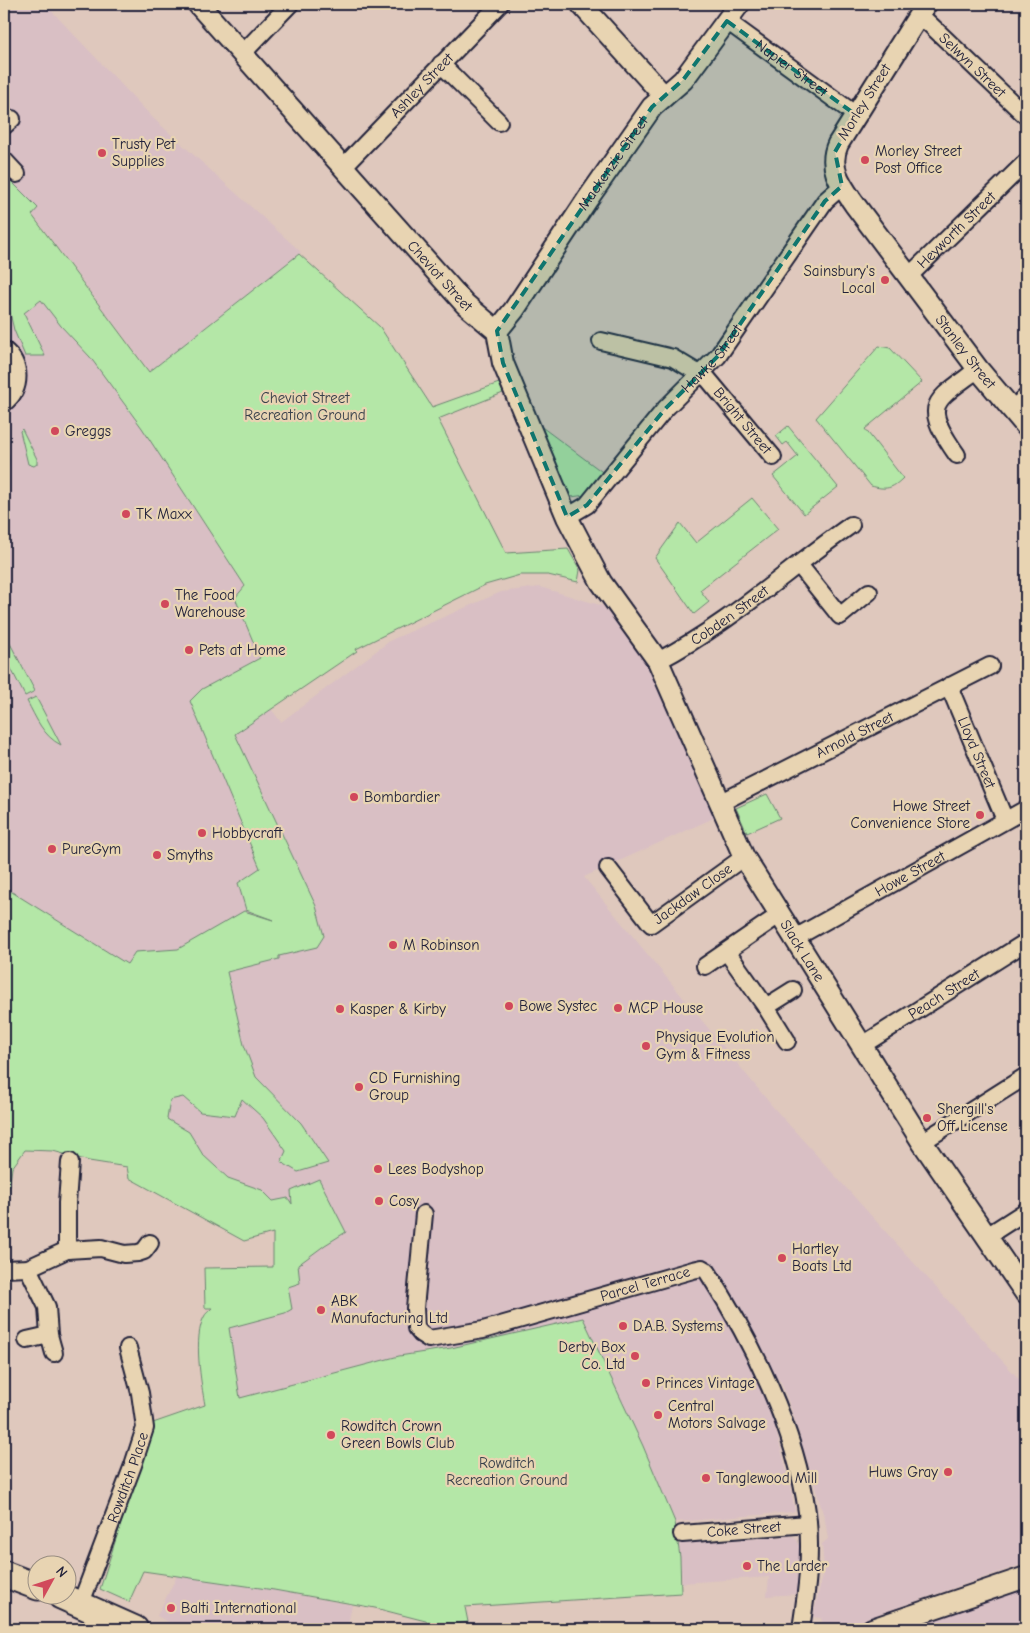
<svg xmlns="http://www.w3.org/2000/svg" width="1030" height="1633" viewBox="0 0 1030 1633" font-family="'Comic Neue',sans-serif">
<rect width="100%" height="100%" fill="#dfc8bd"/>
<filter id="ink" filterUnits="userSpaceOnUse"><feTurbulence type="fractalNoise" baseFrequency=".02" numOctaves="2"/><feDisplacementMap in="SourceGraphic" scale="10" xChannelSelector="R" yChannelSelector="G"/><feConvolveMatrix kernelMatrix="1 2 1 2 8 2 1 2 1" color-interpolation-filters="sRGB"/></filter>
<g filter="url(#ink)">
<g fill="#d9bfc4">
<polygon points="4,4 45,4 154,119 301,252 150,372 4,176"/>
<polygon points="4,237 51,291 61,326 90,357 142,428 245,586 235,598 260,658 202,689 190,701 260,868 289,847 235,734 271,709 281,722 391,640 501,592 540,587 603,606 654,672 716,817 584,877 773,1107 1026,1387 1026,1563 836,1629 824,1629 821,1618 813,1617 824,1568 822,1544 828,1539 825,1520 793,1414 781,1382 772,1373 735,1304 764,1386 790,1483 794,1507 795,1510 792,1512 675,1522 640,1442 451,1348 399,1356 239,1398 229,1328 285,1313 280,1268 324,1245 224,1210 4,920"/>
<polygon points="792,1536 797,1540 800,1547 798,1594 767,1596 769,1577 682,1583 679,1544"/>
<polygon points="177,1576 274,1590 352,1605 347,1629 182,1629 157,1616"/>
<polygon points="1026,1589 1026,1629 905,1629 922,1623"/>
</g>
<g fill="#b4e7a7" stroke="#6b8471">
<path d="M4 174 38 208 32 215 149 372 299 254 380 327 432 407 499 383 503 393 438 419 506 553 568 549 580 570 578 582 548 575H520L485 585 356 649 357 651 235 734 316 906 324 936 317 947 279 956V959L227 972 244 1045 256 1077 301 1123 328 1163 298 1172 281 1162 286 1151 263 1118 242 1099 235 1116 200 1112 183 1097 170 1100 167 1119 189 1132 203 1155 228 1178 262 1190 273 1201 288 1198 292 1204 291 1191 319 1179 346 1232 325 1245 298 1265 300 1283 288 1287 292 1309 285 1313 229 1328 240 1398 399 1356 451 1348 583 1318 643 1446 675 1522 680 1557 681 1593 465 1607 468 1622 445 1626 375 1608 274 1590 143 1571 129 1602 100 1589 153 1423 205 1405C201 1383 193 1337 204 1317 205 1314 209 1311 212 1308H205L204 1268 273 1267V1233L244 1241 129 1178 127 1167 89 1161 53 1151 25 1150 12 1168 7 1203 4 1204V887L127 964 135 952 178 949 244 911 273 920 246 910 238 883 260 868 190 701 202 689 260 658 235 598 245 586 142 428 90 357 61 326 41 300 24 313 45 356H25L14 330 9 309V278L4 257Z"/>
<path d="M879 346 890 348 922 382 865 429 903 478C892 489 886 490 871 486L816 418Z"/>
<polygon points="535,422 605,474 586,495 571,497 565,491"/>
<polygon points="788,426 838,487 804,514 773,476 798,456 787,442 783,445 776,436"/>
<polygon points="22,429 37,459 37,464 34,466 28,464 20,431"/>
<path d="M4 443C10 455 10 465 5 477Z"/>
<polygon points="752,498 778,529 700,590 709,602 694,614 655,558 680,523 696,543"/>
<polygon points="4,632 35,691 25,696 4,655"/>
<path d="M36 697 61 745C43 736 36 718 27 701Z"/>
<polygon points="767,794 780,818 747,833 736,808"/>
</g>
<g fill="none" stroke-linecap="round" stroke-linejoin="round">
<g stroke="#22223b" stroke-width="20">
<g id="minor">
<path id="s1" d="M919 14 1026 116"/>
<path id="s2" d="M727 21 856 115"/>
<polyline points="242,54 290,4"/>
<polyline points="441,64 499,122"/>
<polyline points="4,126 12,119"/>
<polyline points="4,160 17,174"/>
<path id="s3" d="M344 166 500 4"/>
<path id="s4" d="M909 276 1026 162"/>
<path id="s5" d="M601 341 673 358 708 379 773 457"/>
<path d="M4 350C22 364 22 389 4 403"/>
<polyline points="1012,409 1026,397"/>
<path d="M957 455C921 403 933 403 978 369"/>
<path id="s6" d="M567 517 587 505 665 409 718 356 825 201 842 186"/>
<polyline points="800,566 840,616 869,592"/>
<path id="s7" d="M658 661C732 622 784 572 851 525"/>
<path id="s8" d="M949 686 1005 820"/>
<path id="s9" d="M720 803 990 666"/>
<path id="s10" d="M608 868 651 924 744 857"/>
<path id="s11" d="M793 939 1026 809"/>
<polyline points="727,952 766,1007 793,990"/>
<polyline points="705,966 779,915"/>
<polyline points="766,1007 787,1041"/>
<path id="s12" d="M861 1046 1026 942"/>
<polyline points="922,1142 1026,1076"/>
<path id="s13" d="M424 1214 415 1308 416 1328 421 1334 429 1339 483 1330 693 1270 702 1268 707 1271C752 1341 796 1429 807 1512 812 1551 807 1590 801 1629"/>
<polyline points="987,1236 1026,1211"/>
<polyline points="67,1250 67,1203 70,1162"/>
<polyline points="4,1269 28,1268 67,1250 101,1248 124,1254 138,1253 144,1251 150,1243"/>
<polyline points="49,1335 54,1353"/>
<polyline points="27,1340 49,1335 47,1307 28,1268"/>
<path id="s14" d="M682 1534 808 1524"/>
<path id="s15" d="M81 1603 133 1465 145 1428 140 1393 128 1348"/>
</g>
</g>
<g stroke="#22223b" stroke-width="24">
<g id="tertiary">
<path id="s16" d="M198 4 465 304 497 331 503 363 567 517 601 582 658 661 744 857 922 1142 1026 1294"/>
<polyline points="581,4 664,96"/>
<path id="s17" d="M926 4 838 144C827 168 842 186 855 205L978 369 1026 426"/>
<path id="s18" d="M497 331 514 310 587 200 652 107 683 80 739 4"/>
<polyline points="872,1629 1026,1577"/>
</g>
</g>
<g stroke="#22223b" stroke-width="29">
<g id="primary">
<polyline points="4,1574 38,1587"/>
<polyline points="61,1596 135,1629"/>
</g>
</g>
<use href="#minor" stroke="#e8d4b2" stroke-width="16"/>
<use href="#tertiary" stroke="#e8d4b2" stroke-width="20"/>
<use href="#primary" stroke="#e8d4b2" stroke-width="25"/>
</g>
</g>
<path fill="#0f766e" fill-opacity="0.2" stroke="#0f766e" stroke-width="4" stroke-dasharray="10 6" stroke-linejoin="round" d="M727 21 856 115 835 152 842 186 825 201 718 356 665 409 587 505 567 517 503 363 497 331 652 107 683 80Z"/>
<g fill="#d1495b" stroke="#e8d4b2" stroke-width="2">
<circle cx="102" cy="153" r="5"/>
<circle cx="865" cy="160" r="5"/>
<circle cx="885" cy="280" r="5"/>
<circle cx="55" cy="431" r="5"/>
<circle cx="126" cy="514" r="5"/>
<circle cx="165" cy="604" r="5"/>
<circle cx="189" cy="650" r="5"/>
<circle cx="354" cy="797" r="5"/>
<circle cx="980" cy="815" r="5"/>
<circle cx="202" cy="833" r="5"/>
<circle cx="52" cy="849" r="5"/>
<circle cx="157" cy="855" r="5"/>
<circle cx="393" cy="945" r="5"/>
<circle cx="509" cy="1006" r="5"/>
<circle cx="618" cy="1008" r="5"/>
<circle cx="340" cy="1009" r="5"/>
<circle cx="646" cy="1046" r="5"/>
<circle cx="359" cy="1087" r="5"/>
<circle cx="927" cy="1118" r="5"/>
<circle cx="378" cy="1169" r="5"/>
<circle cx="379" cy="1201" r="5"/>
<circle cx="782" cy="1258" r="5"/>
<circle cx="321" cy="1310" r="5"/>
<circle cx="623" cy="1326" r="5"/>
<circle cx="635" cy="1356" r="5"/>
<circle cx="646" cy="1383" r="5"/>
<circle cx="658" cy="1415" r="5"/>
<circle cx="331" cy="1435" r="5"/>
<circle cx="948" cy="1472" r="5"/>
<circle cx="706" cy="1478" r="5"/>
<circle cx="747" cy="1566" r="5"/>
<circle cx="171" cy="1608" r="5"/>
</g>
<g text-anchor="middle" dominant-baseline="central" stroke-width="4.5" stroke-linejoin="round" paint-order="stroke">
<g font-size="15" fill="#22223b" stroke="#e8d4b2">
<text stroke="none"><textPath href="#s1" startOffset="74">Selwyn Street</textPath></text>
<text stroke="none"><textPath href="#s2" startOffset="80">Napier Street</textPath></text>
<text stroke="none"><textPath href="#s3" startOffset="112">Ashley Street</textPath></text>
<text transform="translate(864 102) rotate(-58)">Morley Street</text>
<text stroke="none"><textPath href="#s18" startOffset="204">Mackenzie Street</textPath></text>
<text stroke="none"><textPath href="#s4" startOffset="66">Heyworth Street</textPath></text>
<text stroke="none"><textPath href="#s16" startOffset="364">Cheviot Street</textPath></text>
<text stroke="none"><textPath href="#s17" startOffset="416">Stanley Street</textPath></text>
<text stroke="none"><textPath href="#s6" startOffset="216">Hawke Street</textPath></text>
<text stroke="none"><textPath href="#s5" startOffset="169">Bright Street</textPath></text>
<text stroke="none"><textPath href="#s7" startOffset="85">Cobden Street</textPath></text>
<text stroke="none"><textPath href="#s9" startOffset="151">Arnold Street</textPath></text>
<text stroke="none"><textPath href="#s8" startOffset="72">Lloyd Street</textPath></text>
<text stroke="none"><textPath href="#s11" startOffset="134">Howe Street</textPath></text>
<text stroke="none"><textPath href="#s10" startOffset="122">Jackdaw Close</textPath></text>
<text stroke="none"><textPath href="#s16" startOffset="1138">Slack Lane</textPath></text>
<text stroke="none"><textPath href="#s12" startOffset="98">Peach Street</textPath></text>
<text stroke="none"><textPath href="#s13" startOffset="355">Parcel Terrace</textPath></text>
<text stroke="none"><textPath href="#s15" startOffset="134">Rowditch Place</textPath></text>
<text stroke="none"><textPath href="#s14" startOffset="62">Coke Street</textPath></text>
</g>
<g font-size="15" fill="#22223b" stroke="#e8d4b2" text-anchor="start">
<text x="112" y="144">Trusty Pet<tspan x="112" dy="17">Supplies</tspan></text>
<text x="875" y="151">Morley Street<tspan x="875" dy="17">Post Office</tspan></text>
<text x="875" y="271" text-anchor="end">Sainsbury's<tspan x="875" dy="17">Local</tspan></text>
<text x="65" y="431">Greggs</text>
<text x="136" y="514">TK Maxx</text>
<text x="175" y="595">The Food<tspan x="175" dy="17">Warehouse</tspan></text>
<text x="199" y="650">Pets at Home</text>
<text x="364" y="797">Bombardier</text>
<text x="970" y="806" text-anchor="end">Howe Street<tspan x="970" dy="17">Convenience Store</tspan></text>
<text x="212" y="833">Hobbycraft</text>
<text x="62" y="849">PureGym</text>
<text x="167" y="855">Smyths</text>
<text x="403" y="945">M Robinson</text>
<text x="519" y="1006">Bowe Systec</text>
<text x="628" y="1008">MCP House</text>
<text x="350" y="1009">Kasper &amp; Kirby</text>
<text x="656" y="1037">Physique Evolution<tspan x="656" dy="17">Gym &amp; Fitness</tspan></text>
<text x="369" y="1078">CD Furnishing<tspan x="369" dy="17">Group</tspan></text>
<text x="937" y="1109">Shergill's<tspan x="937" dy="17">Off License</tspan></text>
<text x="388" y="1169">Lees Bodyshop</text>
<text x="389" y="1201">Cosy</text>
<text x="792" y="1249">Hartley<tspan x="792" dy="17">Boats Ltd</tspan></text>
<text x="331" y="1301">ABK<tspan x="331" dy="17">Manufacturing Ltd</tspan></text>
<text x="633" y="1326">D.A.B. Systems</text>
<text x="625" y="1347" text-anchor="end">Derby Box<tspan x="625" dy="17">Co. Ltd</tspan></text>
<text x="656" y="1383">Princes Vintage</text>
<text x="668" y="1406">Central<tspan x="668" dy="17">Motors Salvage</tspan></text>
<text x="341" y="1426">Rowditch Crown<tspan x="341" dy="17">Green Bowls Club</tspan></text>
<text x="938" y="1472" text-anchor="end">Huws Gray</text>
<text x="716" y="1478">Tanglewood Mill</text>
<text x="757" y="1566">The Larder</text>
<text x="181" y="1608">Balti International</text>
</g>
<g font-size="15" fill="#38404b" stroke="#e8d4b2">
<text x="305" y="398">Cheviot Street<tspan x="305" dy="17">Recreation Ground</tspan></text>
<text x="507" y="1463">Rowditch<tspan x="507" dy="17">Recreation Ground</tspan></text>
</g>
</g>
<rect width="1030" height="1633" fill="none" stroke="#e8d4b2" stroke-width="20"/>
<rect x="10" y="10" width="1010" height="1613" fill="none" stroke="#22223b" stroke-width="2" filter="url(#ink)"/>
<g transform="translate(52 1580) rotate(50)"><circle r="24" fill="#e8d4b2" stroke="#998d82"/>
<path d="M0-4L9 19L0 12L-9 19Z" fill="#d1495b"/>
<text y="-8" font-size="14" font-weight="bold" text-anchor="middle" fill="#22223b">N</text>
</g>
</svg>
